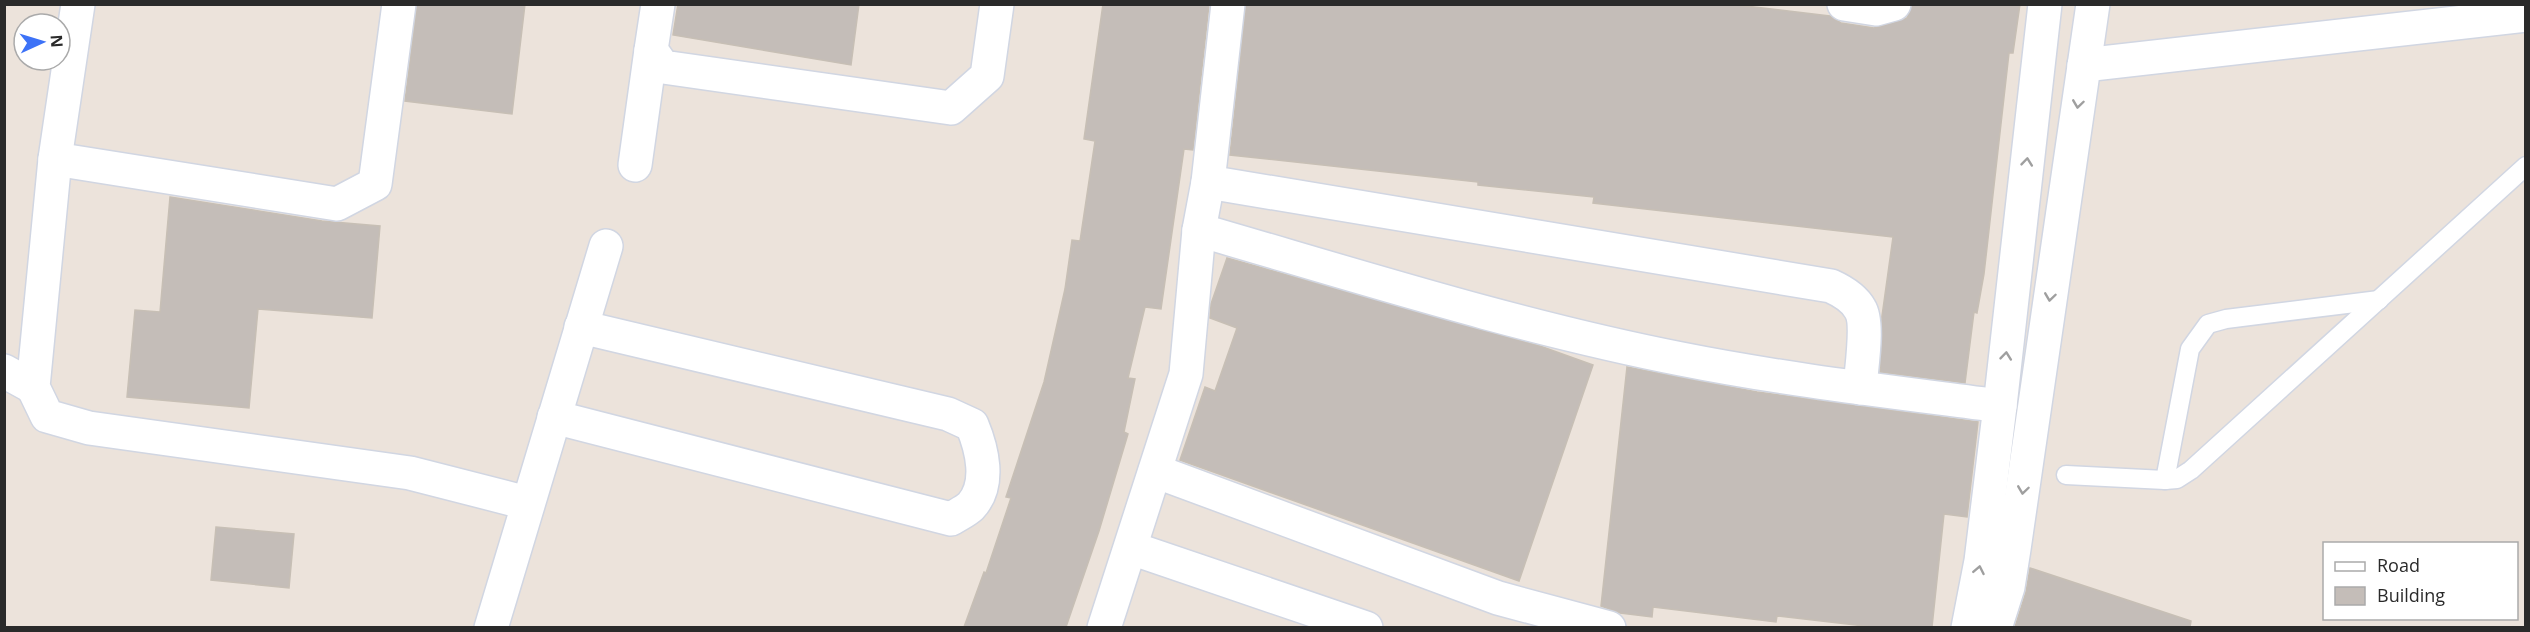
<svg xmlns="http://www.w3.org/2000/svg" width="2530" height="632" viewBox="0 0 2530 632" font-family="'Open Sans',sans-serif">
<rect width="100%" height="100%" fill="#ece3db"/>
<g fill="#c4bdb8" stroke="#c7bfb5" stroke-width="1.5">
<polygon points="417,4 525,4 512,114 405,101"/>
<polygon points="678,4 859,4 851,65 673,35"/>
<polygon points="1103,4 1209,4 1193,150 1184,149 1161,309 1145,307 1128,378 1135,379 1124,432 1128,434 1099,531 1066,627 964,627 984,572 986,573 1011,498 1006,497 1044,382 1065,289 1072,240 1080,241 1095,141 1084,139"/>
<polygon points="1246,4 1729,4 1830,16 1841,23 1874,28 1907,18 1912,4 2020,4 2013,53 2009,53 1984,274 1977,313 1974,312 1965,383 1880,372 1882,316 1893,237 1593,203 1594,197 1478,185 1478,182 1230,155"/>
<polygon points="170,197 322,221 380,226 372,318 258,309 249,408 127,397 135,310 160,312"/>
<polygon points="1227,258 1540,346 1593,365 1519,581 1180,460 1205,387 1215,391 1237,328 1210,318 1211,304"/>
<polygon points="1627,367 1757,392 1978,422 1967,517 1944,514 1932,627 1873,627 1777,616 1776,622 1653,607 1652,617 1620,613 1601,606"/>
<polygon points="216,527 294,534 289,588 211,580"/>
<polygon points="2030,568 2191,621 2190,627 2015,627 2026,592"/>
</g>
<g fill="none" stroke-linecap="round" stroke-linejoin="round">
<g stroke="#d1d6e2" stroke-width="21">
<g id="lane">
<polyline points="2066,475 2165,480 2177,479 2191,470 2526,166"/>
<polyline points="2165,480 2190,349 2208,324 2226,319 2379,300"/>
</g>
</g>
<g stroke="#d1d6e2" stroke-width="36">
<g id="street">
<polyline points="78,4 55,159 33,387 47,416 89,428 410,473 527,503"/>
<polyline points="658,4 651,50 663,67 951,108 987,76 997,4"/>
<polyline points="1844,4 1876,9 1894,4"/>
<polyline points="2084,65 2526,15"/>
<polyline points="55,159 337,204 375,184 399,4"/>
<polyline points="635,165 651,50"/>
<path d="M1208 182 1831 286C1842 291 1854 298 1860 309 1869 323 1861 370 1860 388"/>
<path d="M1199 230C1358 276 1518 327 1681 359 1786 380 1894 392 2000 406"/>
<polyline points="4,371 33,387"/>
<path d="M554 417 951 519C957 515 966 511 971 506 991 484 982 449 972 425L948 414 581 327"/>
<polyline points="1155,471 1498,598 1609,628"/>
<polyline points="1131,548 1366,628"/>
<polyline points="491,628 606,246"/>
<polyline points="1104,628 1186,374 1199,230 1208,182 1228,4"/>
<polyline points="1968,628 1981,561 2000,406 2045,4"/>
<polyline points="1995,628 2008,587 2014,549 2093,4"/>
</g>
</g>
<use href="#lane" stroke="#fff" stroke-width="18"/>
<use href="#street" stroke="#fff" stroke-width="33"/>
</g>
<defs><path id="oneway-chevron" d="M-2-3.5L2.5 0L-2 3.5" fill="none" stroke-width="1.6" stroke-linecap="round" stroke-linejoin="round" transform="scale(1.5)"/></defs>
<g stroke="#9f9f9f">
<use href="#oneway-chevron" transform="translate(2078 104) rotate(98)"/>
<use href="#oneway-chevron" transform="translate(2027 162) rotate(-84)"/>
<use href="#oneway-chevron" transform="translate(2050 297) rotate(98)"/>
<use href="#oneway-chevron" transform="translate(2006 356) rotate(-84)"/>
<use href="#oneway-chevron" transform="translate(2023 490) rotate(98)"/>
<use href="#oneway-chevron" transform="translate(1979 570) rotate(-79)"/>
</g>
<rect width="2530" height="632" fill="none" stroke="#2a2a2a" stroke-width="12"/>
<rect x="2323" y="542" width="195" height="78" fill="#ffffff" stroke="#aaaaaa" stroke-width="1.5"/>
<rect x="2335" y="562" width="30" height="9" fill="#ffffff" stroke="#aaaaaa" stroke-width="1.5"/>
<text x="2377" y="572" font-size="18" fill="#2a2a2a">Road</text>
<rect x="2335" y="587" width="30" height="18" fill="#c4bdb8" stroke="#aaaaaa" stroke-width="1.5"/>
<text x="2377" y="602" font-size="18" fill="#2a2a2a">Building</text>
<g transform="translate(42 42) rotate(86)"><circle r="28" fill="#ffffff" stroke="#aaaaaa" stroke-width="1.5"/>
<path d="M0-4.5L10 22L0 15L-10 22Z" fill="#3d72f7"/>
<text y="-9" font-size="16" font-weight="bold" text-anchor="middle" fill="#2a2a2a">N</text>
</g>
</svg>
